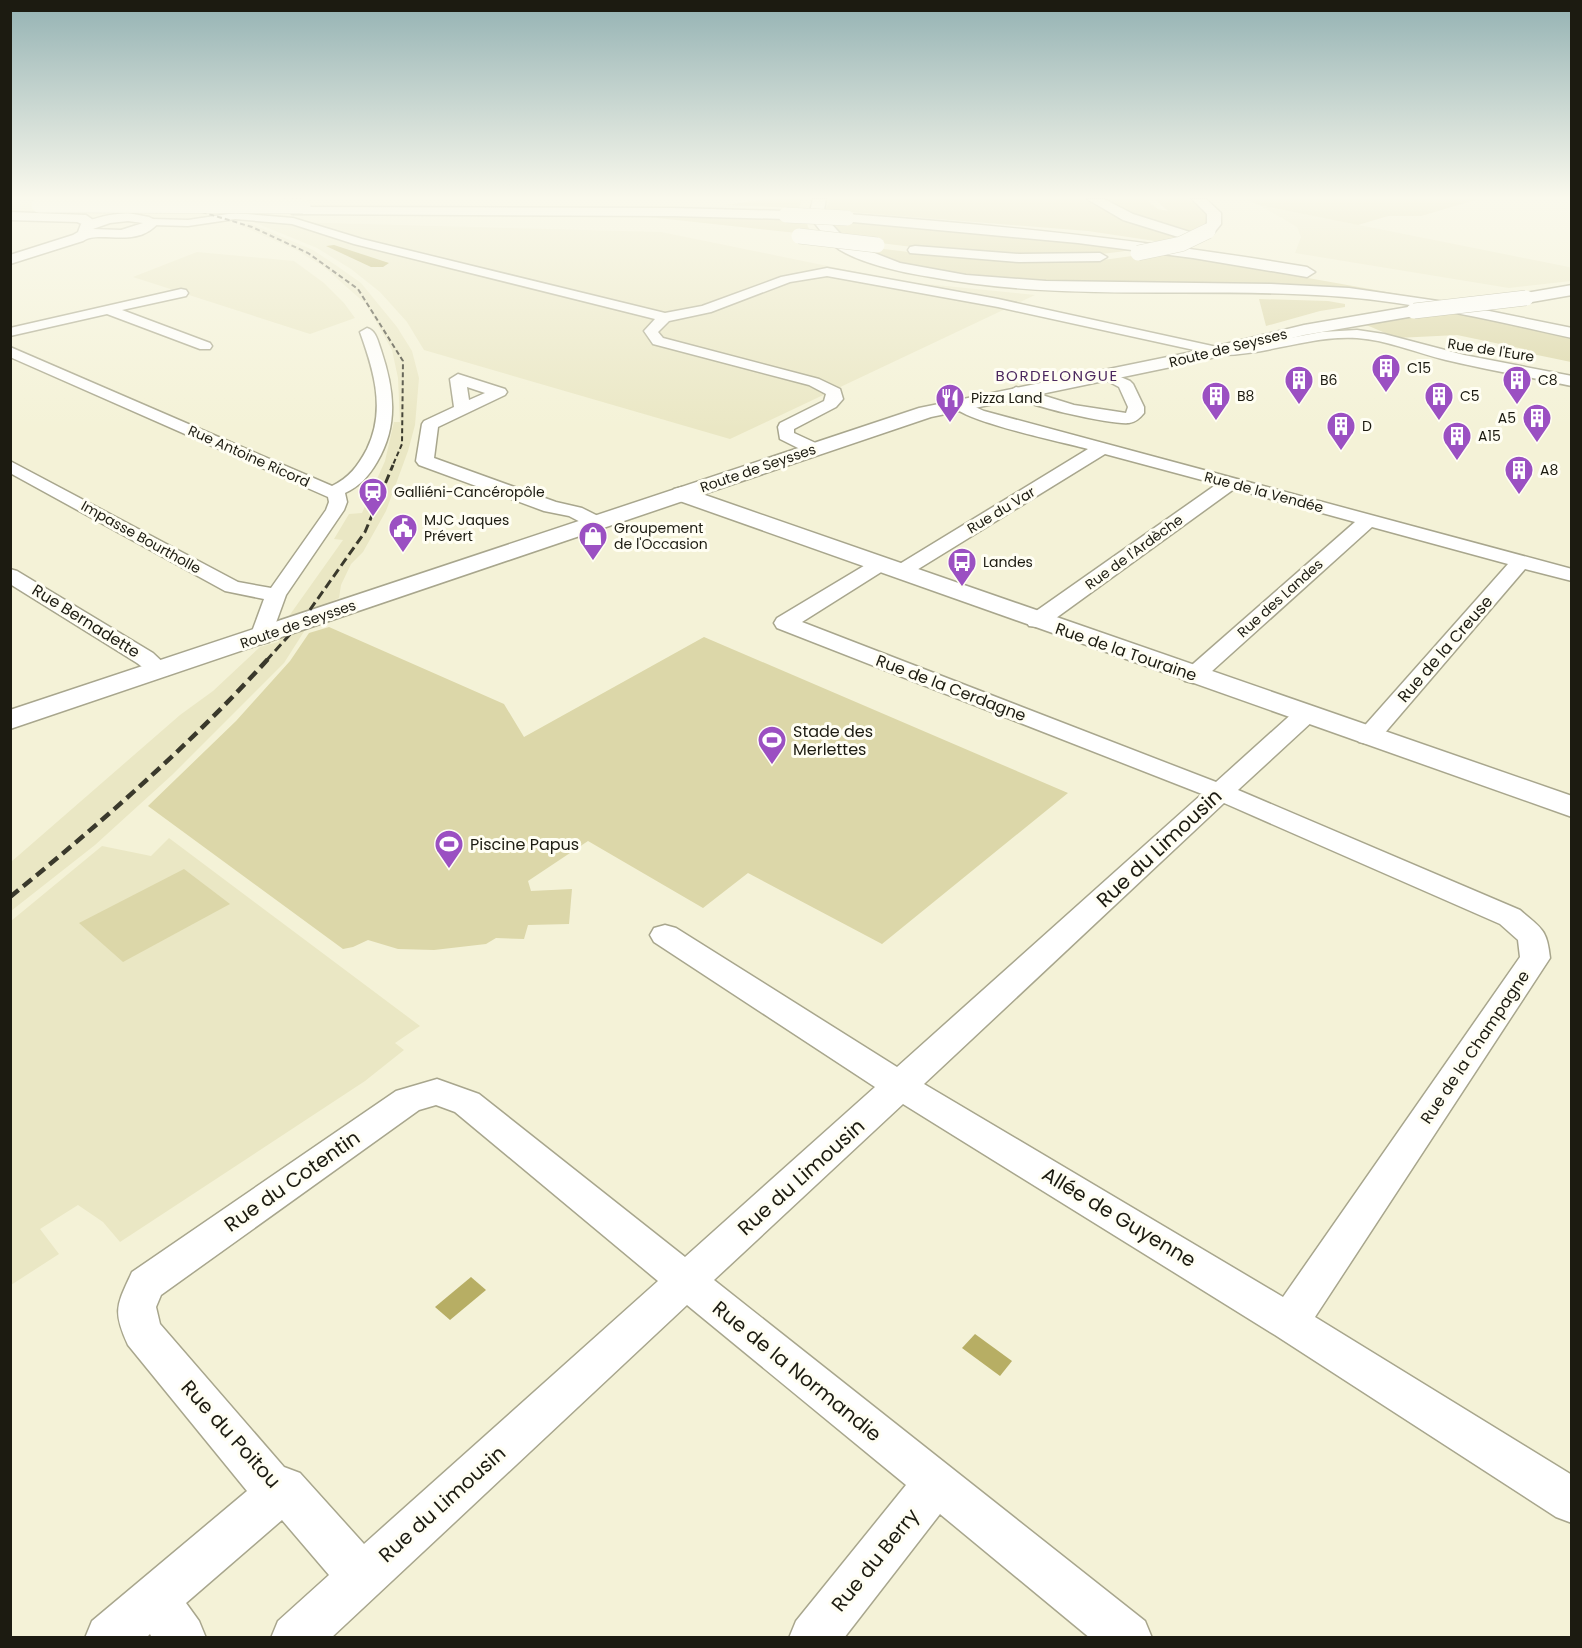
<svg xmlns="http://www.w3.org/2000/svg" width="1582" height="1648" viewBox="0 0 1582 1648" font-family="Poppins,sans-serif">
<rect width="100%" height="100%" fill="#f4f2d7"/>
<g fill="#eae7c4">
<polygon points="1259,205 1569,267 1571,269 1571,281 1509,288 1295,253 1301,237 1297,227"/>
<polygon points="251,221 661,232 906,282 1035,295 730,439 424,350 407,322 380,292 351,269 317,248"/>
<polygon points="249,223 313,250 337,266 361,283 397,327 412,351 419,378 415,425 408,451 386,511 363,552 351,564 341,585 339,598 319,608 284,663 172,775 95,845 11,911 11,862 180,715 213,691 260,647 278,642 302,612 289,616 343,540 334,539 349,514 362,513 385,461 394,422 400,422 398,378 392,350 366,304 324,267 298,251 239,225"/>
<polygon points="197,252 294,261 324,283 344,303 355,318 310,334 133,277"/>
<polygon points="169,838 420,1026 395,1043 404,1050 365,1081 120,1242 103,1222 78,1205 40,1229 59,1254 11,1285 11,921 102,846 151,856"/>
</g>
<g fill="#dcd7a9">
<polygon points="765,199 802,199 799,208 726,205"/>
<polygon points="831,199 1085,199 1122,219 1183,238 1168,243 1088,231 825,210"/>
<path d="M1103 199H1145L1158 209 1168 211 1155 199C1174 199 1202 194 1208 218L1205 225 1192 234 1138 216Z"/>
<polygon points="1245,199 1479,199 1421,216 1388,216 1358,225 1259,205"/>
<polygon points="630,215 806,219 808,227 815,235"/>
<path d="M830 220 922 226 1137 249C1041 266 937 250 841 238L833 230Z"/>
<polygon points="858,246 960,258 1024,261 1103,260 1161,252 1398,294 1143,286 978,278 905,264 867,252"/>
<polygon points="1259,299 1328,301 1345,304 1345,307 1320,311 1266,326"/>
<polygon points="1459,312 1571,337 1571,362 1523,352 1524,349 1457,335 1397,338 1364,324 1415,316"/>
<polygon points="329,627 504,704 524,737 704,637 1068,793 882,944 748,873 703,908 588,841 528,881 531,891 572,889 569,924 528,925 524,939 496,938 486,944 434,950 398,949 368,940 353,947 343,949 148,806 236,721 290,661 309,633"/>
<polygon points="184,869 230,904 123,962 79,923"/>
</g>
<g fill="#b7ae64">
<polygon points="334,245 389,263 383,267 371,267 326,246"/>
<polygon points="471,1277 486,1290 450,1320 435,1307"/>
<polygon points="975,1334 1012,1361 1000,1376 962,1348"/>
</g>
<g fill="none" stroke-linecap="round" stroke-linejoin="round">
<g stroke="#a8a68d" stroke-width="3">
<g id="minor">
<path d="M235 213 293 218 362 239 665 313 702 306 781 277 827 268 998 299 1217 347 1253 345 1322 332 1357 330 1384 334 1464 355 1572 376V386C1530 377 1487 370 1446 360 1417 353 1387 340 1357 338 1310 335 1265 356 1217 355L998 307 827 276 790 282 711 312 669 321 658 332 663 338 819 379 840 389 843 399 836 407 794 429V433L820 445 823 449 820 453H808L780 439 778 427 780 423 824 401 826 394 809 385 653 344 644 331 655 319 354 244 292 224 235 219 188 226 152 225 146 222 152 219 188 220Z"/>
<polygon points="181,289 186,290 188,293 186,296 122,310 210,343 212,346 210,349 200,349 107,314 10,336 10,328"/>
<path d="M367 328C376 330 378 342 381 350 394 389 399 425 377 462 369 476 360 486 345 493L347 502 344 510 286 595 269 642 261 644 253 642 250 637 264 599 225 591 10 473V461L238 582 271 588 326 510 329 502 328 497 10 357V347L332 486C349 478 358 466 367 449 386 410 374 371 360 332Z"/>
<path d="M1104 370 1130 381 1133 384 1144 407V413C1140 418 1136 422 1129 423 1111 425 1019 405 1008 392L1016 387 1074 405 1126 413 1128 407 1119 387 1096 375Z"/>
<path d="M458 374 505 389 507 392 505 395 438 427 434 458 556 502 582 508 604 519 607 523 604 527H590L569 516 544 511 419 465 416 461 422 424 424 421 454 407 450 379ZM467 387 485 393 469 400Z"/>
<path d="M958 399 984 411 1572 569V581L1525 569 1377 742 1368 744 1359 742 1356 737 1359 732 1508 564 1372 527 1201 681 1193 683 1185 681 1181 676 1185 671 1355 522 1234 489 1045 626 1037 627 1029 626 1026 621 1029 616 1217 484 1105 454 907 576H893L890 572 893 568 1088 449C1062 442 964 422 950 404L952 401Z"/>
<path d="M879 559 886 561 889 565 886 569 802 622 1216 782 1296 710 1305 708 1314 710 1317 715 1314 720 1238 790 1520 910C1542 929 1547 929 1550 958L1315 1317 1572 1475V1523L1556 1517 1275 1335 903 1104 714 1280 1145 1621 1152 1638H1090L940 1514 844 1638H789L796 1621 906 1485 687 1305 331 1638H271L278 1621 329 1575 282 1520 186 1603 199 1621 206 1638H152L150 1634 146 1638H85L92 1621 247 1491 128 1345C112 1310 117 1305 132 1272L396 1091 437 1079 479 1094 685 1257 875 1087 654 942 650 935 654 928 665 925 676 928 897 1067 1202 794 777 628 774 623 777 618 872 561ZM1224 803 1500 924 1518 940 1520 957 1283 1297 924 1084ZM436 1105 455 1112 658 1281 364 1544 300 1473 284 1467 160 1324 156 1307 161 1295 419 1110Z"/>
<path d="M10 569 17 571 153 653 171 670 168 675C154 678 148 671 137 663L10 584Z"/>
</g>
</g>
<g stroke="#a8a68d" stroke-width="3">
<polygon id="tertiary" points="682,487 1572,796 1572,817 674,499 671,494 674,489"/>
</g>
<g stroke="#a8a68d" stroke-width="3">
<g id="secondary">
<polygon points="1572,285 1572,295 1526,303 1518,298 1526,293"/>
<polygon points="1414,306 1422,311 1420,315 1304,335 1195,362 931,417 10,729 10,710 919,408 1192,352 1304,325"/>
</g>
</g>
<g stroke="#a8a68d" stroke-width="3">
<path id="primary" d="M128 213 149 217 159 222C137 250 100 229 83 241L10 264V255L73 235 78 232 81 224C96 217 111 214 128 213ZM128 221 143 223 121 230 93 229 110 223Z"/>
</g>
<g stroke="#a8a68d" stroke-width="3">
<g id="motorway">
<path d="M813 199H826L823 215 849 243 900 263 966 275 1046 281 1271 284 1349 288 1445 302 1572 328V338C1488 319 1402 299 1316 295 1188 288 1058 301 931 277 904 273 863 264 840 250 829 243 817 226 809 216Z"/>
<polygon points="1087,199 1104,199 1133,214 1193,233 1195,236 1188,240 1123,220"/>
<polygon points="1192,199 1206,199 1221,213 1221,224 1213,234 1203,234 1201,231 1207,223 1207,214"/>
<polygon points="297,207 673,208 786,211 793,215 786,219 673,216 292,214 290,211"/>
<polygon points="10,212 86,215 99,224 92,228 77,222 10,220"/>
<path d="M847 214C1001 225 1154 241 1307 267L1315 272 1307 277 1193 258 1078 243 842 221 840 218Z"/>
<polygon points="915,246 1019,254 1100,253 1107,257 1100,261 1019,262 910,253 908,250 910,247"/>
</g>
</g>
<use href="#minor" fill="#fff" fill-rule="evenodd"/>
<use href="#tertiary" fill="#fff" fill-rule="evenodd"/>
<use href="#secondary" fill="#fff" fill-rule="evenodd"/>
<use href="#primary" fill="#fff" fill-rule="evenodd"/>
<use href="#motorway" fill="#fff" fill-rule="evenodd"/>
<polyline stroke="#3a392c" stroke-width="2" stroke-dasharray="5 3" stroke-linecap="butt" points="131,199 192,209 252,227 308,253 358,289 403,361 402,444 392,467"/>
<polyline stroke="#3a392c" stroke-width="3" stroke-dasharray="9 4.5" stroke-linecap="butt" points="266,661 302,621 365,532 393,465"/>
<path stroke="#3a392c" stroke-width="4.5" stroke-dasharray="11 6" stroke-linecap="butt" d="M10 897C101 823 189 746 268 659"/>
<g stroke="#a8a68d" stroke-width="16" stroke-linecap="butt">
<polyline id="secondary-bridge" points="1414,311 1526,298"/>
</g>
<g stroke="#a8a68d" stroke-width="16" stroke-linecap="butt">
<g id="motorway-bridge">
<polyline points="39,205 303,206"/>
<polyline points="786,215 847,218"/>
<polyline points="799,236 877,245"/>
<polyline points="1138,253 1181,244 1208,231"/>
</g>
</g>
<use href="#secondary-bridge" stroke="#fff" stroke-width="15"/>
<use href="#motorway-bridge" stroke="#fff" stroke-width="15"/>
</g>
<linearGradient id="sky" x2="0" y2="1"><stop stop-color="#94b2b3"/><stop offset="0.46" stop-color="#faf9ed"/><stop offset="1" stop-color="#faf9ed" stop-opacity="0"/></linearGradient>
<rect width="1582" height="430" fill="url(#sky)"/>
<defs>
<g id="building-pin" transform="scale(1.5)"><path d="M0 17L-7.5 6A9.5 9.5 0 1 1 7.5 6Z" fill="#9b50c2" stroke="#fffef3"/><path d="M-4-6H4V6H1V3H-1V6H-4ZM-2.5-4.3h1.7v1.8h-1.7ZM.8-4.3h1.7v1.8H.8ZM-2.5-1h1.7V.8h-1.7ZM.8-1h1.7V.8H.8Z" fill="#fff"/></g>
<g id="restaurant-pin" transform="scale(1.5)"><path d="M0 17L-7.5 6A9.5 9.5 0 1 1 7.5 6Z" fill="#9b50c2" stroke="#fffef3"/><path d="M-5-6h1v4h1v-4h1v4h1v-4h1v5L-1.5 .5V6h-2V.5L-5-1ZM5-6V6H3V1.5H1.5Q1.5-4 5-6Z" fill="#fff"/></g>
<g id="station-pin" transform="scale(1.5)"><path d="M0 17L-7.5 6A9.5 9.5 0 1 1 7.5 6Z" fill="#9b50c2" stroke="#fffef3"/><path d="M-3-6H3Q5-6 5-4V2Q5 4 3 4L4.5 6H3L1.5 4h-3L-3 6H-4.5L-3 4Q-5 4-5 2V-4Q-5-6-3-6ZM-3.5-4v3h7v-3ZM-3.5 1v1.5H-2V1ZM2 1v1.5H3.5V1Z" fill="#fff"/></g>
<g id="civic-pin" transform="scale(1.5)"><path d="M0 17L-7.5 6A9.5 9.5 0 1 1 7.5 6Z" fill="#9b50c2" stroke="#fffef3"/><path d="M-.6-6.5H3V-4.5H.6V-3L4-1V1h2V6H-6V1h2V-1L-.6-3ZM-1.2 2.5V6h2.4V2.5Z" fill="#fff"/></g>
<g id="shop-pin" transform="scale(1.5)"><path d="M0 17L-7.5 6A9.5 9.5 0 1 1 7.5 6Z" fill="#9b50c2" stroke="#fffef3"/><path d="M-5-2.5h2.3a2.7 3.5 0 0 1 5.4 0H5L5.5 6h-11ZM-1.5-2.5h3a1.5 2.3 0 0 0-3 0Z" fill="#fff"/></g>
<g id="bus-pin" transform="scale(1.5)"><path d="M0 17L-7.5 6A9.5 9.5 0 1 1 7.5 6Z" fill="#9b50c2" stroke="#fffef3"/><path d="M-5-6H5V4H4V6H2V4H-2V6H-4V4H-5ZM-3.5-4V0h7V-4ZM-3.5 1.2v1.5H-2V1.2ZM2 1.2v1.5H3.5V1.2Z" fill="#fff"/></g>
<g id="stadium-pin" transform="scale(1.5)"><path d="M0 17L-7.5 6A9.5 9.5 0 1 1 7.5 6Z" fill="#9b50c2" stroke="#fffef3"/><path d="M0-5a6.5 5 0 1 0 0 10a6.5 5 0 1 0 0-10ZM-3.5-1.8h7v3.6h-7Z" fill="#fff"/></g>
</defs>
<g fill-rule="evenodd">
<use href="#building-pin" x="1386" y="368"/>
<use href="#building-pin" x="1299" y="380"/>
<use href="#building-pin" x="1517" y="380"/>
<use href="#building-pin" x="1216" y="396"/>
<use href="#building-pin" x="1439" y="396"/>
<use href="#restaurant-pin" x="950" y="398"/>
<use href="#building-pin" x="1537" y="418"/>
<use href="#building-pin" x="1341" y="426"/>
<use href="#building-pin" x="1457" y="436"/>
<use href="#building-pin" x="1519" y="470"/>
<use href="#station-pin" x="373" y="492"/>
<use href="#civic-pin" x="403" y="528"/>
<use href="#shop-pin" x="593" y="536"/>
<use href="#bus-pin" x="962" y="562"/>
<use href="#stadium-pin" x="772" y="740"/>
<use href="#stadium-pin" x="449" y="844"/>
</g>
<g text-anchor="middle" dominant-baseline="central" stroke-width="6" stroke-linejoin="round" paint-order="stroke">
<g font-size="14" fill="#1c1b11" stroke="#fffef3">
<text transform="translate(1228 348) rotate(-14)">Route de Seysses</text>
<text transform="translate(1491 350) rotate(9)">Rue de l'Eure</text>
<text transform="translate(249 456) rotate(24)">Rue Antoine Ricord</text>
<text transform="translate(758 468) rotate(-19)">Route de Seysses</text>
<text transform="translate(1264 492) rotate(15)">Rue de la Vendée</text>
<text transform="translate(1001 510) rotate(-31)">Rue du Var</text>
<text transform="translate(141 537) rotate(29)">Impasse Bourtholle</text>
<text transform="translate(1134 552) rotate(-36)">Rue de l'Ardèche</text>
<text transform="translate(1280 598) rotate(-42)">Rue des Landes</text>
<text transform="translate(298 624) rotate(-19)">Route de Seysses</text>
</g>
<g font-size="14" fill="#1c1b11" stroke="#fffef3" text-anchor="start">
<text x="1407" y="368">C15</text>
<text x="1320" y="380">B6</text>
<text x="1538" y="380">C8</text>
<text x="1237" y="396">B8</text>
<text x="1460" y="396">C5</text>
<text x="971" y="398">Pizza Land</text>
<text x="1516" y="418" text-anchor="end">A5</text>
<text x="1362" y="426">D</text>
<text x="1478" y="436">A15</text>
<text x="1540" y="470">A8</text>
<text x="394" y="492">Galliéni-Cancéropôle</text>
<text x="424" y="520">MJC Jaques<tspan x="424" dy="16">Prévert</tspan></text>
<text x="614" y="528">Groupement<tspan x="614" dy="16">de l'Occasion</tspan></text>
<text x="983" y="562">Landes</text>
</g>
<g font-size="15" letter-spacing="1.5" fill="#4c285f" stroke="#fffef3">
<text x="1057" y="375">BORDELONGUE</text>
</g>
<g font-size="16" fill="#1c1b11" stroke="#fffef3">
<text transform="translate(86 621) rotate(32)">Rue Bernadette</text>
<text transform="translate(1445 649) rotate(-49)">Rue de la Creuse</text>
<text transform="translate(1126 652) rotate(19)">Rue de la Touraine</text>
<text transform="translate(951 688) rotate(21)">Rue de la Cerdagne</text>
<text transform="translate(1475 1047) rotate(-56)">Rue de la Champagne</text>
</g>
<g font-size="16" fill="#1c1b11" stroke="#fffef3" text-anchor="start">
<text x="793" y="731">Stade des<tspan x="793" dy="18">Merlettes</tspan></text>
<text x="470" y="844">Piscine Papus</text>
</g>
<g font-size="20" fill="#1c1b11" stroke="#fffef3">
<text transform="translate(1159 848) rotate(-43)">Rue du Limousin</text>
<text transform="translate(801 1177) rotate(-42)">Rue du Limousin</text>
<text transform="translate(292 1181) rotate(-35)">Rue du Cotentin</text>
<text transform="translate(1119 1217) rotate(31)">Allée de Guyenne</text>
<text transform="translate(797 1371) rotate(39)">Rue de la Normandie</text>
<text transform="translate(231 1434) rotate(48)">Rue du Poitou</text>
<text transform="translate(442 1504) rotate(-42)">Rue du Limousin</text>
<text transform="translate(875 1560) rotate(-51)">Rue du Berry</text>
</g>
</g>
<rect width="1582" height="1648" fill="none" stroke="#1c1b11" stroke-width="24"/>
</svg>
